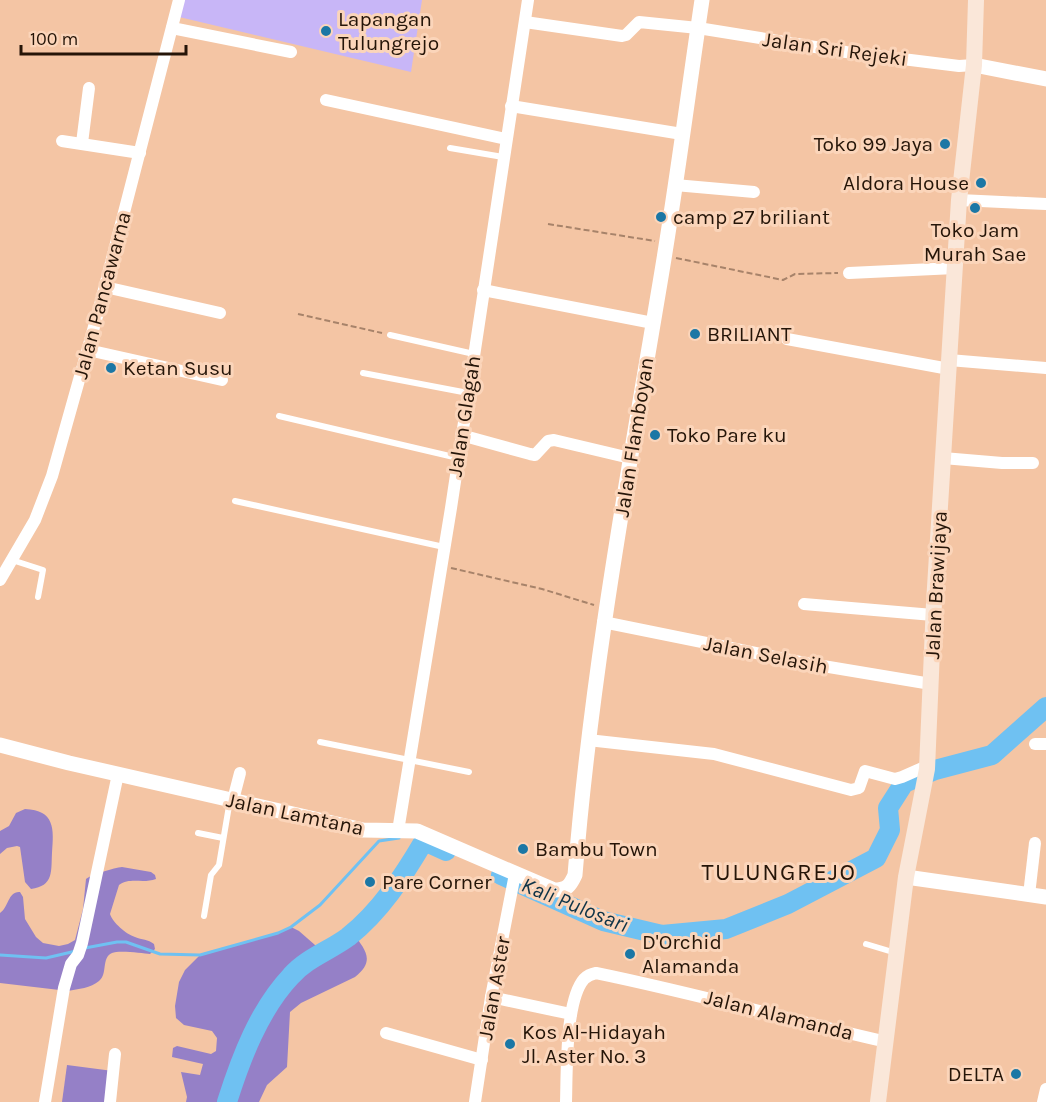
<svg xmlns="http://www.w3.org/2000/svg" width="1046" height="1102" viewBox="0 0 1046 1102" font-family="Karla,sans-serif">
<rect width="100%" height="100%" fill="#f4c5a4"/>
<polygon fill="#c8b6f7" points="179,0 422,0 411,72 175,16"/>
<g fill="#9580c7">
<path d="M25 809C55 810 54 829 52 853 51 871 54 886 31 889L25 882 20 847 17 846 7 848 0 854V831L9 826 16 813Z"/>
<path d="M122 867 151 872 155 875 156 879C143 884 130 877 119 885L110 914C113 923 126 934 135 937 142 940 148 939 154 944L155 949 150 954C143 953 118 950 112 953 101 958 108 974 99 981 91 988 78 989 68 991L0 983V913C9 907 8 891 20 892L23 897 25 919 36 937 43 943 59 946 68 944 75 940 83 909 86 879C93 874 114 868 122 867Z"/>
<path d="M291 927 299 931 323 952 353 933C365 950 376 960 355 977L301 1003 290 1012 287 1067 267 1085 259 1102H186L187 1097 181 1072 200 1075 203 1064 172 1057 173 1048 177 1046 211 1054 216 1051 217 1038 212 1031 184 1025 176 1018 175 1006 179 982 185 970 200 955 277 933Z"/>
<polygon points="67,1065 113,1071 110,1102 62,1102"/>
</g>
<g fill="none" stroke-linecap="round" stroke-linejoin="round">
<g stroke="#6fc1f2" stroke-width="3">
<polyline points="85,948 117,942 126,942 160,954 200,955 278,933 291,927 320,905 379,841 399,838"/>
<polyline points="0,955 46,958 76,951"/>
</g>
<g stroke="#6fc1f2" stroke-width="20">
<polyline points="501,875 603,921 662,935 726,929 788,904 876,858 890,830 888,808 904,783 935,770 992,755 1046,707"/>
<path d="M227 1102C241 1058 259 1010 291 976 307 958 329 951 348 937 380 912 404 875 424 841L446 851"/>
</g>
<g stroke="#a7836a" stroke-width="2" stroke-dasharray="6 3" stroke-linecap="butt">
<polyline points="548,224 655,241"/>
<polyline points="676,258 783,280 795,274 838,273"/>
<polyline points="298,314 382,333"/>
<polyline points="451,568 542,589 594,605"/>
</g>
<g stroke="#fff" stroke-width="6">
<polyline points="450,148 503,157"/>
<polyline points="390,335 474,354"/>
<polyline points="363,373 468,393"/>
<polyline points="279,416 458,458"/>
<polyline points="235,501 444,547"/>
<polyline points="12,560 43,570 38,597"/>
<polyline points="320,742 469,772"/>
<polyline points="198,833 223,838"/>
<polyline points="204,916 211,875 219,865 230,800"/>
<polyline points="866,944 896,953"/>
</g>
<g stroke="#fff" stroke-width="12">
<polyline points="525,22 622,36 626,35 639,22 698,28 846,52 959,66 974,65"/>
<polyline points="172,28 291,52"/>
<polyline points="326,100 506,139"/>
<polyline points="511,106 682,134"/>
<polyline points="62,141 140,153"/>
<polyline points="82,143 89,88"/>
<polyline points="675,185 754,192"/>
<polyline points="959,200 1046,204"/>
<polyline points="849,273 955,268"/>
<polyline points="105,287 220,313"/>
<polyline points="483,290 653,323"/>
<polyline points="787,339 949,369"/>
<polyline points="88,350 222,380"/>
<polyline points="949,360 1046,368"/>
<polyline points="461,435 530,454 535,455 548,441 554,440 630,458"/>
<polyline points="943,458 1002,463 1033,463"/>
<polyline points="0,580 35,520 52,476 99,309 179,0"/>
<polyline points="804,604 933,615"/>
<polyline points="603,622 805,663 931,684"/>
<polyline points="588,740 714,754 851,790 859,788 865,771 895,779 902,777 927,766"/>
<polyline points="1035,744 1046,744"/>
<polyline points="233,800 240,773"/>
<polyline points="398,831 451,508 528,0"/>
<polyline points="1029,895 1035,843"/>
<polyline points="491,997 571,1014"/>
<polyline points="386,1033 482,1060"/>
<polyline points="45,1102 64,988 71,964 78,955 82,943 118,774"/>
<polyline points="110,1102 115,1054"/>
<polyline points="475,1102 491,997 515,874"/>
<path d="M566 1102C567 1073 565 1001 584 979 588 975 591 974 596 973 694 993 790 1020 887 1042"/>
<polyline points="1043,1102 1046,1089"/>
</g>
<g stroke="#fff" stroke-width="15">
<polyline points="974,65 1046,79"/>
<path d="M0 745 69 763 363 830 417 831 554 890C567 890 570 886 575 875 591 675 627 480 660 283 676 189 688 94 702 0"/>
<polyline points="906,877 1046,897"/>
</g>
<polyline stroke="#fae7d9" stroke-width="16" points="878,1102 906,877 927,769 934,603 959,200 974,65 976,0"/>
</g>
<g fill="#1b77a5" stroke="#fbd5ba" stroke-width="2">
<circle cx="326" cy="31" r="6"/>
<circle cx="945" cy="144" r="6"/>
<circle cx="981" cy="183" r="6"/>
<circle cx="975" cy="208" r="6"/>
<circle cx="661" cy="217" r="6"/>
<circle cx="695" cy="334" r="6"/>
<circle cx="111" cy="368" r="6"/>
<circle cx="655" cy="435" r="6"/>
<circle cx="523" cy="849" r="6"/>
<circle cx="370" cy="882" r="6"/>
<circle cx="630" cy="954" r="6"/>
<circle cx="510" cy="1044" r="6"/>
<circle cx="1016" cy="1074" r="6"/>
</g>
<g text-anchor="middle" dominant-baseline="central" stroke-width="6" stroke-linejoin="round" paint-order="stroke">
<g font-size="21" fill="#251508" stroke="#fbd5ba" text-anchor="start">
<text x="338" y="19">Lapangan<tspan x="338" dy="24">Tulungrejo</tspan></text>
<text x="933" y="144" text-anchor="end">Toko 99 Jaya</text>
<text x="969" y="183" text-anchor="end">Aldora House</text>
<text x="673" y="217">camp 27 briliant</text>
<text x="975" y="230" text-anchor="middle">Toko Jam<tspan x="975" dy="24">Murah Sae</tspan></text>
<text x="707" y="334">BRILIANT</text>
<text x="123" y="368">Ketan Susu</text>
<text x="667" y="435">Toko Pare ku</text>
<text x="535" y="849">Bambu Town</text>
<text x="382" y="882">Pare Corner</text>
<text x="642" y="942">D'Orchid<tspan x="642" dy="24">Alamanda</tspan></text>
<text x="522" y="1032">Kos Al-Hidayah<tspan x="522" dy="24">Jl. Aster No. 3</tspan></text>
<text x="1004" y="1074" text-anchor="end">DELTA</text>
</g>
<g font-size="21" fill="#251508" stroke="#fbd5ba">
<text transform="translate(835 49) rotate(8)">Jalan Sri Rejeki</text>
<text transform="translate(102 295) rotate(-75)">Jalan Pancawarna</text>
<text transform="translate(464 416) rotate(-81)">Jalan Glagah</text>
<text transform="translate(634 437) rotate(-81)">Jalan Flamboyan</text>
<text transform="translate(936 585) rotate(-87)">Jalan Brawijaya</text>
<text transform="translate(766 655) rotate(11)">Jalan Selasih</text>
<text transform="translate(295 814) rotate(12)">Jalan Lamtana</text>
<text transform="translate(494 988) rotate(-80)">Jalan Aster</text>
<text transform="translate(779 1015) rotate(14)">Jalan Alamanda</text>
</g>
<g font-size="22" font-style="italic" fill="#0e3347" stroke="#fbd5ba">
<text transform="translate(575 905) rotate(22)">Kali Pulosari</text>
</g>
<g font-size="24" letter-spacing="1.5" fill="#251508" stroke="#fbd5ba">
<text x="779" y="872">TULUNGREJO</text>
</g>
</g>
<path d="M21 45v9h165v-9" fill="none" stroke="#251508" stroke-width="3"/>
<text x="30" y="45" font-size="18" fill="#251508" stroke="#fbd5ba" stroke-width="4.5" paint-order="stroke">100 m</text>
</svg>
